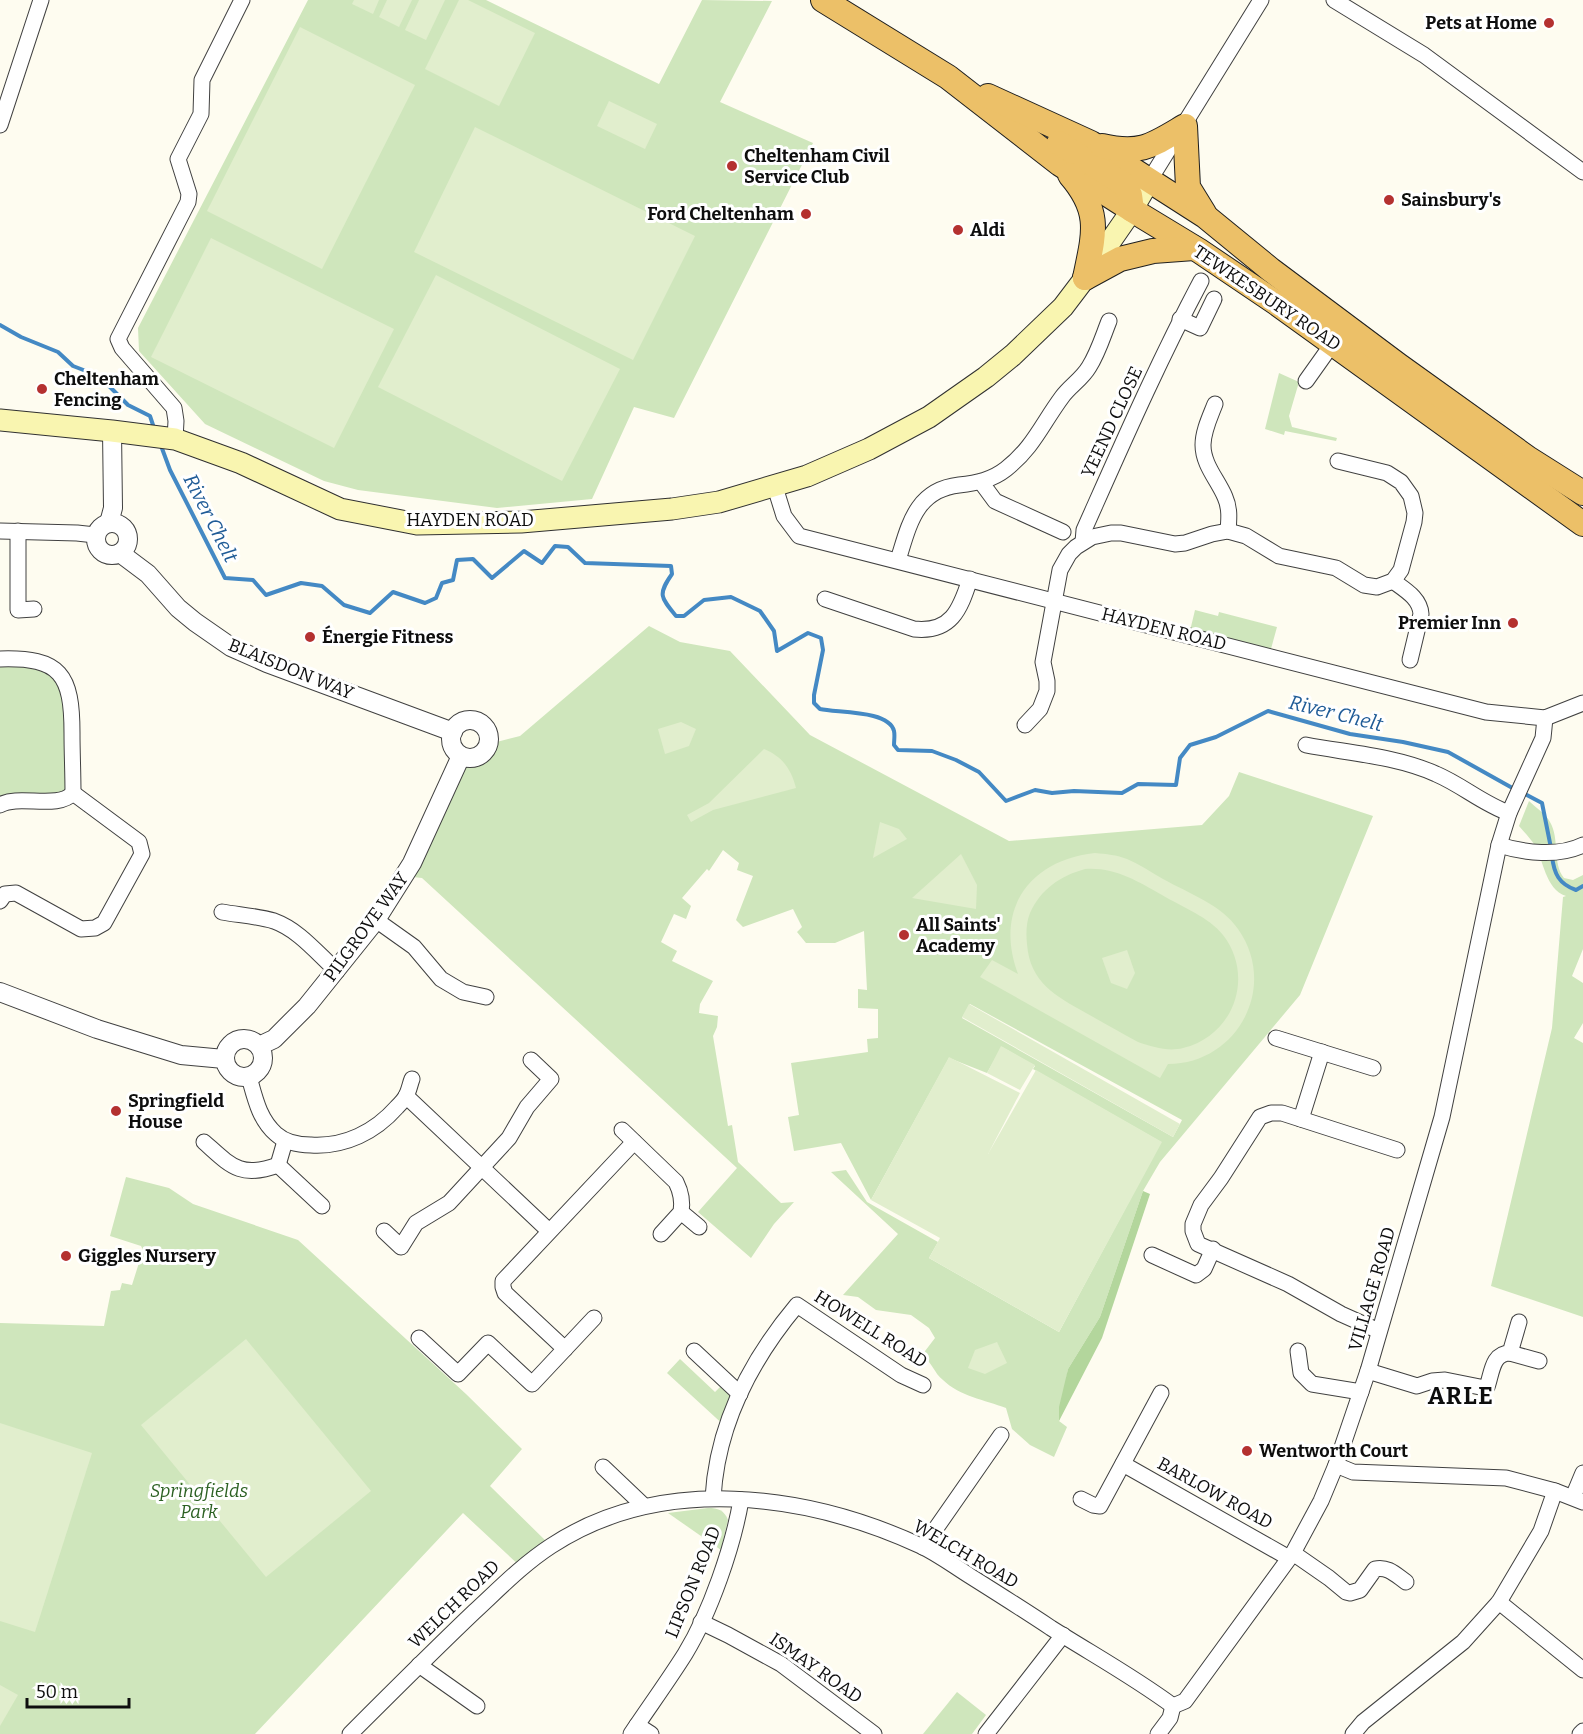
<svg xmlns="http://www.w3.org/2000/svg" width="1583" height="1734" viewBox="0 0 1583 1734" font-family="Bitter,serif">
<rect width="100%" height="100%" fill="#fefcf0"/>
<g fill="#cfe6bc" fill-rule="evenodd">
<polygon points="308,0 486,0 659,84 702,0 772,1 720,102 813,143 674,418 634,407 592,499 497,508 358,490 324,481 205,424 139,351 138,328"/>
<polygon points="1279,373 1299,382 1289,416 1292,427 1337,438 1336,441 1285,431 1284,435 1265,429"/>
<polygon points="1195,610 1218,616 1219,612 1277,627 1269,656 1189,635"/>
<path d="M649 626 680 642 730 651 810 735 1009 841 1202 825 1229 796 1239 772 1373 816 1300 995 1160 1162 1143 1191 1100 1317 1068 1369 1059 1421 1067 1427 1054 1457 1030 1445 1012 1429 1006 1408C985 1400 959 1396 943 1380 934 1373 932 1362 922 1355L935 1338 929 1328 911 1315 876 1310 858 1297 843 1295 898 1234 831 1172 846 1170 867 1202 938 1242 929 1258 1059 1332 1161 1142 1033 1069 1035 1066 1002 1047 987 1073 949 1058 871 1200 841 1143 794 1151 788 1117 799 1115 791 1063 868 1052 867 1039 878 1038V1009L858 1008V989L867 990 864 931 835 943H806L797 932 802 927 793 909 743 927 736 920 753 876 737 870 739 863 723 850 709 871 707 869 682 898 691 906 686 919 674 914 661 942 677 951 672 961 713 981 700 1004 699 1013 718 1016 717 1027 713 1036 728 1126 732 1125 738 1162 781 1203 794 1202 774 1224 751 1258 698 1212 737 1168 422 878 404 876 469 758C479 757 484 753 489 744L520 736ZM970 1004 1182 1120 1173 1137 962 1018Z"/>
<polygon points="17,658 62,678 73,793 0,805 0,659"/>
<path d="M1529 801C1535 807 1546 814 1550 822 1560 839 1552 863 1564 878L1573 880 1583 875V949L1572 976 1583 983V1023L1574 1038 1583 1043V1317L1491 1286 1552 1028 1563 897 1566 896C1545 889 1544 860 1534 844 1530 838 1524 832 1519 826Z"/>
<polygon points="126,1177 169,1188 193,1204 298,1240 466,1394 522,1449 490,1486 551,1546 522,1568 463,1513 255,1734 0,1734 0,1323 104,1326 111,1291 120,1290 122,1283 132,1285 143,1250 141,1246 110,1236"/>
<polygon points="680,1359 715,1392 721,1386 737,1400 727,1428 667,1373"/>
<path d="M708 1508C718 1508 724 1510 728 1520L721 1550 668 1513Z"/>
<polygon points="957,1692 986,1715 972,1734 923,1734"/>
</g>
<polygon fill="#b3d69c" points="1143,1191 1150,1194 1102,1338 1059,1421 1059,1407 1068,1369 1100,1317"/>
<g fill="#e1eecd" fill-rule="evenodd">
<polygon points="354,0 379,0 373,14 352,4"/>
<polygon points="387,0 412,0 399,27 379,17"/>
<polygon points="419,0 445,0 426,40 405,30"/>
<polygon points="459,0 468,0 535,33 499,106 425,69"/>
<polygon points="300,27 415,85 322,269 207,211"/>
<polygon points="609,101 657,124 645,149 597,126"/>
<polygon points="475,127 695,236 633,360 414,252"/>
<polygon points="211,238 394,329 334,448 151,357"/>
<polygon points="436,275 620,369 562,481 378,387"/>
<polygon points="681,722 696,729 689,746 665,754 658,729"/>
<path d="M764 749C783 757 791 769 796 788L713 810 691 822 687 815 709 803Z"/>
<polygon points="880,822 899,829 907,839 873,858"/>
<path d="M1095 853C1106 854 1117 855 1127 859 1139 864 1151 872 1163 879 1188 893 1222 905 1238 929 1279 987 1237 1064 1168 1064L1160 1078 980 977 992 960 1018 974C994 910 1029 860 1095 853ZM1085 869C1115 867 1137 881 1162 895 1182 907 1209 917 1223 935 1255 976 1234 1036 1183 1048 1168 1052 1153 1047 1138 1042 1121 1033 1104 1023 1086 1013 1056 996 1030 983 1027 944 1026 934 1026 923 1030 913 1041 889 1060 876 1085 869Z"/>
<polygon points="961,854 977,885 976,909 912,898"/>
<polygon points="1127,950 1135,973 1127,989 1111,983 1102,958"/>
<polygon points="969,1004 1180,1124 1173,1137 962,1017"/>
<polygon points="1001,1046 1035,1065 1020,1090 987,1073"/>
<polygon points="949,1057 1020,1093 988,1154 1036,1070 1162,1142 1059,1332 929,1258 940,1238 871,1200"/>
<polygon points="246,1339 371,1491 266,1577 141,1425"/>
<polygon points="997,1342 1007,1363 985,1374 968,1368 975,1350"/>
<polygon points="0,1423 92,1453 35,1632 0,1621"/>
<polygon points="0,1685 18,1695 0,1726"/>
</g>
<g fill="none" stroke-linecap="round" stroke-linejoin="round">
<g stroke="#4489c4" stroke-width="4">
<polyline points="0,325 21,337 58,352 73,366 99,376 128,405 150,416 154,428"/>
<path d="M160 443 170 470 225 578 253 580 266 595 301 583 322 586 344 605 370 613 393 592 425 603 436 598 442 583 453 580 457 560 473 559 492 578 524 551 542 563 555 546 568 547 585 563 671 566 672 574C658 594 660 597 676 616H684L704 600 731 597 760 611 774 631 777 651 808 633 821 638 823 650 814 695V703L820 709C837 713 889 710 894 731 895 735 894 741 894 745L898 750 932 751 956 760 979 772 1006 801 1035 790 1052 793 1074 791 1122 793 1138 784 1176 785 1180 758 1190 745 1216 737 1268 711 1350 734 1403 742 1448 752 1516 790"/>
<polyline points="1523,793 1542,803 1551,848"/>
<path d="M1552 856C1554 874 1559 884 1576 890L1583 886"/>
</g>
<g stroke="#414141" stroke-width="17">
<g id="minor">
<polyline points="1334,0 1424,55 1583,172"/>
<polyline points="0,125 41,0"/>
<polyline points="1149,181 1261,0"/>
<polyline points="1180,319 1200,328 1214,299"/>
<polyline points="1306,381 1333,343"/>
<path d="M1215 404C1210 417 1203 431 1203 445 1203 465 1218 480 1225 497 1230 508 1229 519 1228 531"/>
<polyline points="175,439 176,421 174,408 122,348 118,339 188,202 189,194 178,159 201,114 202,80 242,0"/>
<polyline points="981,482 995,501 1063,532"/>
<polyline points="775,487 784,516 799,536 1486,712 1545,718 1583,703"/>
<polyline points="0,531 77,533 95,535"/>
<polyline points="18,531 18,610 34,609"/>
<path d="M1083 542 1084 530C1121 447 1158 362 1201 281"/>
<path d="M898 560C909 526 915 490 959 485 977 483 992 480 1006 469 1033 448 1042 424 1062 397 1070 386 1082 379 1089 367 1098 353 1103 336 1109 321"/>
<path d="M1393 581C1405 590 1420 598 1421 614L1410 660"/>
<path d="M825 599 914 629C951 633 960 610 970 579"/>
<path d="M0 659C61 657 72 675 72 733 72 753 73 773 73 793"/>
<polyline points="1025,725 1040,709 1047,691 1047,681 1043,662 1060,570 1069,554 1076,547 1092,537 1111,533 1121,533 1175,544 1185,543 1212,534 1228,531 1246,536 1279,556 1336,568 1364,585 1377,587 1393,581 1401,570 1414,522 1415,513 1411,496 1401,482 1387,473 1338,461"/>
<path d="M1306 745C1348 753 1396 756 1436 774 1462 785 1483 804 1509 813"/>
<path d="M0 805C19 794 58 810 73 793L139 842 142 854 104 923 95 928 81 929 16 893 5 894 0 901"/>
<path d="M1499 845C1524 853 1559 857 1583 845"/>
<path d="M222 912C239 915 257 916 274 921 299 930 317 953 337 971"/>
<polyline points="376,920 414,947 441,979 463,992 486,997"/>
<polyline points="1276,1038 1373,1068"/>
<path d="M249 1077C255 1098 259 1119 276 1134 286 1143 298 1145 311 1145 345 1147 375 1132 397 1107 400 1104 404 1100 406 1096 409 1091 410 1084 412 1079"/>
<polyline points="406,1096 549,1231"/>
<polyline points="1301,1119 1322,1052"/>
<path d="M622 1130 676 1182C681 1192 683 1201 681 1212L661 1234"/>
<path d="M204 1142C230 1165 240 1179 278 1165L285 1141"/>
<polyline points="278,1165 322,1206"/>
<polyline points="681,1212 699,1227"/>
<polyline points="384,1231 401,1247 416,1223 449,1203 509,1138 527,1107 551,1079 531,1060"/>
<polyline points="1152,1255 1196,1275 1204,1269 1213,1249"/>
<polyline points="1379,1331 1341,1314 1288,1284 1198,1244 1193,1231 1193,1224 1201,1205 1221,1178 1260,1117 1271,1113 1282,1113 1397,1150"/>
<polyline points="419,1338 458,1374 488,1343 532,1384 594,1318"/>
<polyline points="565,1349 505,1293 503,1287 503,1281 634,1142"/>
<polyline points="694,1351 740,1394"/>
<polyline points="1298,1351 1301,1373 1312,1384 1361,1392"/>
<polyline points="1510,1353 1539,1361"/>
<path d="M1368 1371 1417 1386 1432 1381 1445 1380 1485 1388 1487 1387C1492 1373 1492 1353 1510 1353L1519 1322"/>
<polyline points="1123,1464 1289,1558"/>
<polyline points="1336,1465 1353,1472 1506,1478 1555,1491 1583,1502"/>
<polyline points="603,1467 644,1506"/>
<polyline points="1573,1497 1583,1473"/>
<path d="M713 1498C717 1426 751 1360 797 1305L901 1375 923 1385"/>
<polyline points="1081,1499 1093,1505 1100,1506 1161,1393"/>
<polyline points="923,1547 1001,1435"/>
<path d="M1293 1553 1329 1578 1346 1592 1350 1593 1360 1590 1375 1569C1388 1566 1396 1575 1406 1582"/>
<polyline points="1499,1602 1583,1670"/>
<polyline points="701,1622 728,1635 781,1664 874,1734"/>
<polyline points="419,1665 477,1706"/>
<polyline points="1173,1706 1185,1701 1293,1553 1321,1501 1336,1465 1368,1371 1442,1117 1499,845 1509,813 1543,738 1545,718"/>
<polyline points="637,1725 651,1734"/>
<path d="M350 1734C391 1693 432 1652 474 1612 499 1589 522 1565 551 1546 661 1474 806 1493 921 1546 938 1554 954 1566 970 1576 997 1593 1024 1610 1051 1628 1092 1654 1134 1677 1173 1706"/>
<path d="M631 1734C649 1707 668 1681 685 1654 710 1613 733 1547 741 1500"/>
<polyline points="986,1734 1063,1635"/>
<polyline points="1158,1734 1170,1718 1173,1706"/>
<polyline points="1353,1734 1363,1722 1463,1642 1499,1602 1541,1531 1555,1491"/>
<polyline points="1580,1734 1583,1731"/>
</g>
</g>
<g stroke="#414141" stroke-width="20">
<g id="tertiary">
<circle cx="112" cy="539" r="16"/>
<polyline points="109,523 113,508 112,431"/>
<polyline points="120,553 148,574 178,608 195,622 231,647 267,663 453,732"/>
<circle cx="470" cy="739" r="19"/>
<polyline points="0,992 97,1029 181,1055 224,1059"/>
<circle cx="244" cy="1058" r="19"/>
<polyline points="259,1046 274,1039 307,1006 376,920 412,863 461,756"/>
</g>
</g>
<g stroke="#303030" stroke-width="23">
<polyline id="secondary" points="0,420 112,431 175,439 241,463 340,509 417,524 521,522 672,509 719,502 807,476 869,449 929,417 986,377 1013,355 1063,307 1085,278 1132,210 1149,181"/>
</g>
<g stroke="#1f1f1f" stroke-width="26">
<g id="trunk">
<polyline points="823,0 948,77 1060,164 1132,210 1198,250 1275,302 1583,524"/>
<polyline points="988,96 1091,143 1205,216 1271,270 1398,365 1529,459 1583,493"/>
<polyline points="1059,143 1125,185 1130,195 1132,210"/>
<path d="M1102 146C1141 155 1153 145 1185 126L1188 187 1204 213"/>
<path d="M1070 175C1102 212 1094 234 1085 278"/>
<polyline points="1085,278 1120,259 1153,251 1194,248"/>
</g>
</g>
<use href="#minor" stroke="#fff" stroke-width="15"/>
<use href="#tertiary" stroke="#fff" stroke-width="18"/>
<use href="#secondary" stroke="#f9f5b0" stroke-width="21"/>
<use href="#trunk" stroke="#ecc068" stroke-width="24"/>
</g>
<g fill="#b43130" stroke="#fff" stroke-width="2">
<circle cx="1549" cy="23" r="6"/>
<circle cx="732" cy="166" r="6"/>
<circle cx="1389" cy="200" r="6"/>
<circle cx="806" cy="214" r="6"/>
<circle cx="958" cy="230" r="6"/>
<circle cx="42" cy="389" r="6"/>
<circle cx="1513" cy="623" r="6"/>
<circle cx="310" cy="637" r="6"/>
<circle cx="904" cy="935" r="6"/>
<circle cx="116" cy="1111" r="6"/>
<circle cx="66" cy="1256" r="6"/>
<circle cx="1247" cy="1451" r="6"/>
</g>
<g text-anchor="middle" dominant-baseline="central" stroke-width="6" stroke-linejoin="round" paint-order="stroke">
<g font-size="18" font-weight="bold" fill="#0e0e0e" stroke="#fff" text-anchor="start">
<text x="1537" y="23" text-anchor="end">Pets at Home</text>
<text x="744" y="156">Cheltenham Civil<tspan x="744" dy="21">Service Club</tspan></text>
<text x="1401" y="200">Sainsbury's</text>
<text x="794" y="214" text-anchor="end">Ford Cheltenham</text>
<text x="970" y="230">Aldi</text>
<text x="54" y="379">Cheltenham<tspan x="54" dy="21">Fencing</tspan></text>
<text x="1501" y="623" text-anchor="end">Premier Inn</text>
<text x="322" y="637">Énergie Fitness</text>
<text x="916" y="925">All Saints'<tspan x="916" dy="21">Academy</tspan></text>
<text x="128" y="1101">Springfield<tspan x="128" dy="21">House</tspan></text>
<text x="78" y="1256">Giggles Nursery</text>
<text x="1259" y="1451">Wentworth Court</text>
</g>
<g font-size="18" fill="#0e0e0e" stroke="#fff">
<text transform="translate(1267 298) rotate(34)">TEWKESBURY ROAD</text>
<text transform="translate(1112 422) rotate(-65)">YEEND CLOSE</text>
<text x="470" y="520">HAYDEN ROAD</text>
<text transform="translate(1164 629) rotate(14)">HAYDEN ROAD</text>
<text transform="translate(291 669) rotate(22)">BLAISDON WAY</text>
<text transform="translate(366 927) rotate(-54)">PILGROVE WAY</text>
<text transform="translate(1372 1289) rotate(-74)">VILLAGE ROAD</text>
<text transform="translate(871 1329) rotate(32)">HOWELL ROAD</text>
<text transform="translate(1215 1493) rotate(29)">BARLOW ROAD</text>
<text transform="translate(966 1554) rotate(30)">WELCH ROAD</text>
<text transform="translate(693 1582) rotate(-68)">LIPSON ROAD</text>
<text transform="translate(454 1604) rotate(-44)">WELCH ROAD</text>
<text transform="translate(816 1668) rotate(35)">ISMAY ROAD</text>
</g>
<g font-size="18" font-style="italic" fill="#2c6123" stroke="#fff">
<text x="199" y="1491">Springfields<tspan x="199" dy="21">Park</tspan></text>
</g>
<g font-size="20" font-style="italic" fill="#205c97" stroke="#fff">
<text transform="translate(211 518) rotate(63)">River Chelt</text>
<text transform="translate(1336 713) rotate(14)">River Chelt</text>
</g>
<g font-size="24" font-weight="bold" letter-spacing="1.5" fill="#0e0e0e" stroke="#fff">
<text x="1461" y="1396">ARLE</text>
</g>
</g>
<path d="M27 1698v9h102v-9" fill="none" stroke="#0e0e0e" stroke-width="3"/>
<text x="36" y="1698" font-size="18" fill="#0e0e0e" stroke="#ffffff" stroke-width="4.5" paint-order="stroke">50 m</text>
</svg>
